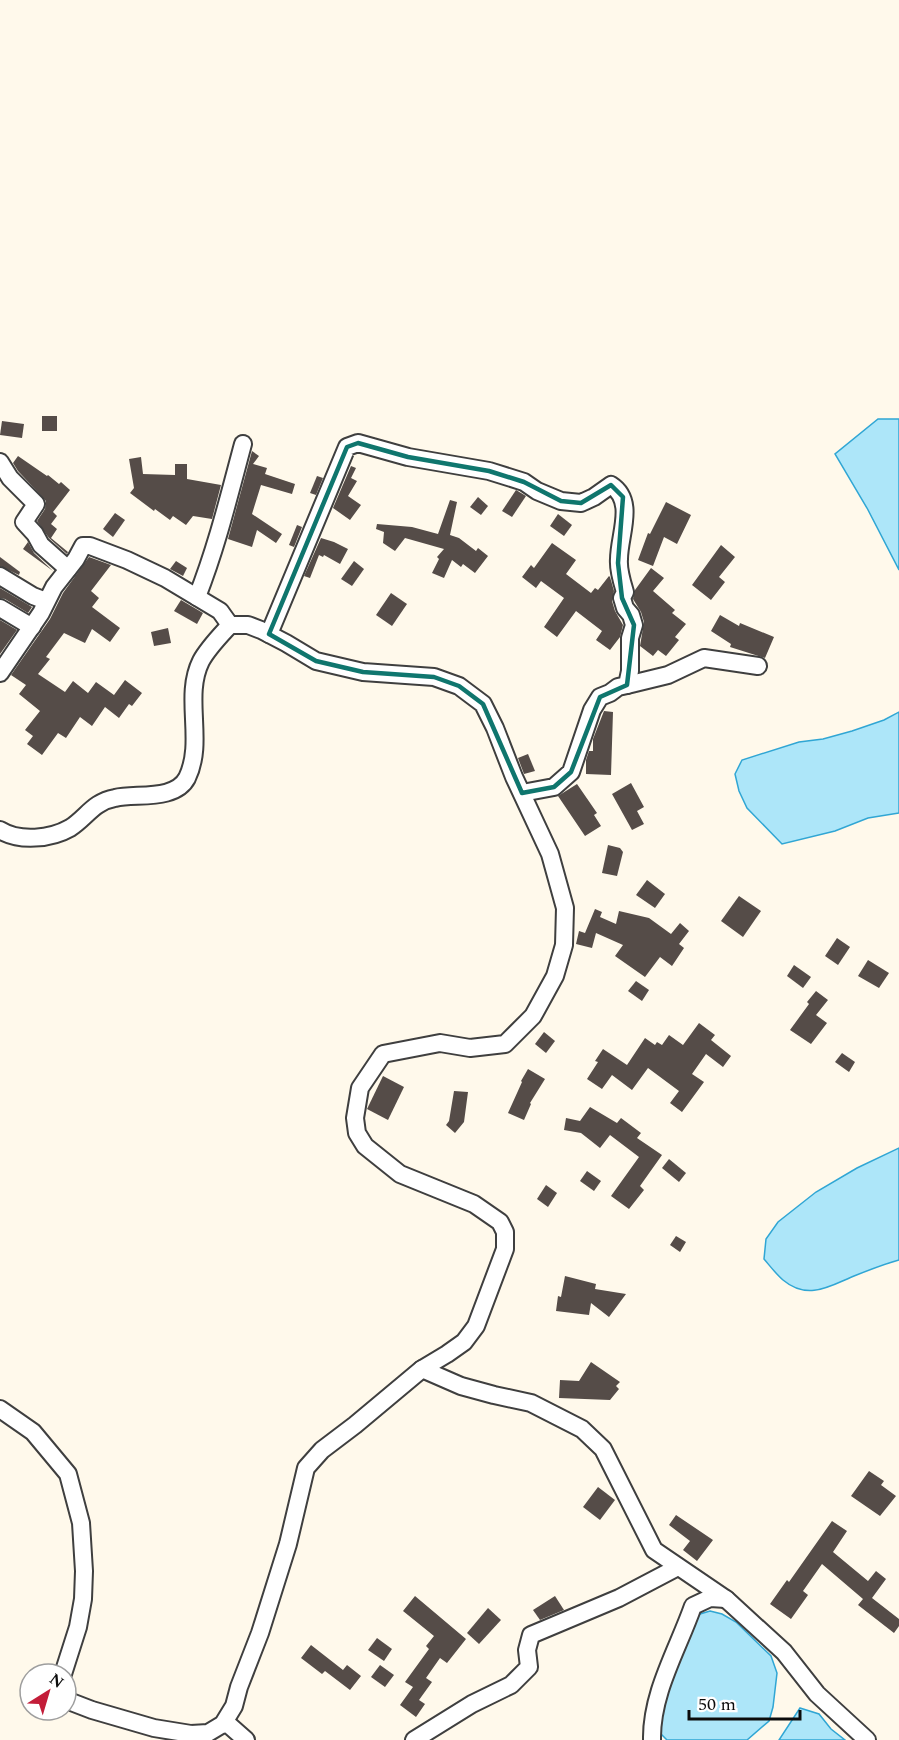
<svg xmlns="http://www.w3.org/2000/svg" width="899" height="1740" viewBox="0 0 899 1740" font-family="Spectral,serif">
<rect width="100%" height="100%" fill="#fff9eb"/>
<g fill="#ade6f9" stroke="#30a6d4" stroke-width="1.5">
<polygon points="878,419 899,419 899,570 867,508 835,454"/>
<polygon points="899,712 899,813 868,818 835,831 782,844 747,808 739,791 735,774 742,760 799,742 823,739 852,731 884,720"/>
<path d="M899 1148V1260C884 1264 869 1270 854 1276 830 1286 808 1301 783 1280 776 1274 770 1266 764 1259L766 1239 778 1222 816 1192 857 1168Z"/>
<path d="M710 1611 722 1614 736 1622 771 1656 777 1673 773 1707 769 1721 747 1740H667L659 1732C662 1692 679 1656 695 1621L700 1614Z"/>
<polygon points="800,1708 819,1714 831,1729 845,1740 779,1740"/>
</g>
<g fill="#554c48">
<rect x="42" y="416" width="15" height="15"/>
<polygon points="2,421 24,424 22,438 0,435"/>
<polygon points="252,451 259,456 253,464 267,468 265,474 295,484 292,494 261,485 252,514 282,534 276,543 257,530 252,547 228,539"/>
<polygon points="18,456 47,476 48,475 59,484 61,482 70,490 53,512 57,516 51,524 57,529 51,538 68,552 67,554 49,538 37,521 45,509 46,501 18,471 13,463"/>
<polygon points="141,457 143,474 175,475 175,464 187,464 187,479 221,485 212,519 193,516 186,525 173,516 170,520 155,509 154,511 130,493 134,488 129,459"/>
<polygon points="351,466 356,468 351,478 357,481 348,496 361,505 350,520 333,508"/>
<polygon points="317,476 323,478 316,495 310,493"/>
<polygon points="516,490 526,496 512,517 502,511"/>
<polygon points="478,497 488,506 481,515 470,507"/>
<polygon points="450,500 457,502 450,535 459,538 476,551 478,548 488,556 475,573 463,564 461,567 452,560 444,578 432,573 439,559 437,557 444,549 405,538 395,551 383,543 384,532 376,529 377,524 412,527 438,534"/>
<polygon points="666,502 691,515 677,544 664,537 653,566 638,560 648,533 650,534"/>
<polygon points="115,513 125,520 113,537 103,529"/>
<polygon points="558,514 572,525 564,536 550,526"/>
<polygon points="297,525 302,527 294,547 289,545"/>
<polygon points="321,538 334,542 348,549 340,564 324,555 323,557 319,555 310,578 304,576"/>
<polygon points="28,542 34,553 53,571 23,549"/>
<polygon points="552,543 576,560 566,574 591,593 595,588 598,590 609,576 610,577 614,591 612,601 615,611 623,625 620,637 610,650 596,640 602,631 576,611 557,637 544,627 564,598 541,581 536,588 522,577 531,565 534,568"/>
<polygon points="721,545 735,557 719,577 725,582 711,600 692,585"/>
<polygon points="0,557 20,572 19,575 0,566"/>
<polygon points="89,557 111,565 91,591 99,598 92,607 120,628 110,642 92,629 85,643 64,633 46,657 50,659 38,674 65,692 73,681 88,693 96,682 114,695 125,680 142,693 132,706 129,704 119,718 105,707 92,726 80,717 66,738 58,733 42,755 27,744 33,736 25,730 40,711 19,694 26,685 11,675 50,619 63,593"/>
<polygon points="176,561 187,568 183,576 170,569"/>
<polygon points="354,561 364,569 352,586 341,579"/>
<polygon points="651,568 664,578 653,591 675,610 672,613 686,624 675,637 679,640 666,656 658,650 653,656 640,646 644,622 641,612 633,599 635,590"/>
<polygon points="0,588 32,607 28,613 5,599 0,598"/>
<polygon points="391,593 407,604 392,626 376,615"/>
<polygon points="181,600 203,613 197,624 174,611"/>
<polygon points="720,615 739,626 740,623 774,637 765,658 730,647 731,644 711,631"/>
<polygon points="0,620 17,630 0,654"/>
<polygon points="168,628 171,643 154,646 151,632"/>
<polygon points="604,711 613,712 611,775 586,774 586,760 589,751 593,751 593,739"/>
<polygon points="528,754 535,771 524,774 518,758"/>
<polygon points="631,783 644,807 637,811 644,824 632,830 612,794"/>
<polygon points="577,784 597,813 594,815 601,826 585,836 558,796"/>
<polygon points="608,845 620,848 623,852 617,876 602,873"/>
<polygon points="647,880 665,894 655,908 636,895"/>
<polygon points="739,896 761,911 743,937 721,921"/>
<polygon points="595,909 602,912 600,917 616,924 619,911 649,918 671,934 680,923 689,931 679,944 684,948 672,966 660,957 645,977 615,956 623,945 596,933 592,948 576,944 579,931 585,933"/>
<polygon points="837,938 850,947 838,965 825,956"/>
<polygon points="868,960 889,973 879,988 858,976"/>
<polygon points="794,965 811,977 803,988 787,976"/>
<polygon points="636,981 649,990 642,1001 628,991"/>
<polygon points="816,991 828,1000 816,1015 827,1023 811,1044 790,1030 809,1004 807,1002"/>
<polygon points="699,1023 715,1035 711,1040 731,1056 723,1067 706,1054 692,1074 704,1082 682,1112 670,1103 679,1091 648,1068 632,1090 612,1075 602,1089 587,1079 598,1062 595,1061 603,1049 627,1065 645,1038 655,1045 657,1042 662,1045 669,1035 683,1045"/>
<polygon points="544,1032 555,1041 546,1053 535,1044"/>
<polygon points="842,1053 855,1062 849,1072 835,1062"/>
<polygon points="528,1069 545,1079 530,1103 531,1104 524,1120 508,1113 522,1082 521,1081"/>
<polygon points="383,1076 404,1087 388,1120 367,1109"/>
<polygon points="454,1091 468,1092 464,1122 455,1133 446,1125 449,1121"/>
<polygon points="590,1107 617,1123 621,1118 641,1133 637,1138 662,1155 640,1186 644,1190 629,1209 611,1196 639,1157 610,1135 600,1148 581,1133 564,1130 566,1118 580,1121"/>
<polygon points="669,1159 686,1173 679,1182 662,1168"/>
<polygon points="587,1171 601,1181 594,1191 580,1181"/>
<polygon points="546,1185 557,1193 548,1207 537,1199"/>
<polygon points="676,1236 686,1242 680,1252 670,1245"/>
<polygon points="565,1276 596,1284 595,1289 626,1294 609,1317 591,1303 589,1315 556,1311 558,1296 561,1297"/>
<polygon points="591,1362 620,1382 616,1386 619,1389 610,1400 559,1398 560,1380 579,1381"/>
<polygon points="869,1471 884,1481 881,1485 896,1496 880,1516 851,1496"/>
<polygon points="598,1487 615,1500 600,1520 583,1507"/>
<polygon points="676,1515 713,1540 697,1561 683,1550 690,1541 669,1525"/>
<polygon points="832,1521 847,1531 833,1552 868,1581 876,1571 886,1579 872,1598 899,1619 899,1626 894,1633 858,1605 863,1599 822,1564 803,1591 808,1595 791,1619 770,1604 787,1580 789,1582"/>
<polygon points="415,1596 466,1639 447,1663 440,1658 426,1678 432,1682 419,1700 425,1704 416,1717 400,1705 413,1687 405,1682 429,1649 426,1646 434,1636 403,1611"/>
<polygon points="555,1596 564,1610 540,1620 533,1610"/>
<polygon points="488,1608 501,1620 479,1644 467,1633"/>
<polygon points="377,1638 392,1649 384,1661 368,1650"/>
<polygon points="311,1645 343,1670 347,1665 361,1676 350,1690 325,1671 322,1674 301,1658"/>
<polygon points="380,1665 394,1675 385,1687 371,1677"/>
</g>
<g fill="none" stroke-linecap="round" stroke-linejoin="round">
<g stroke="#3f3f3f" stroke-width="20">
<g id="minor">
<polyline points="0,462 10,478 36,504 24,522 35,534 41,545 68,569"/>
<polyline points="0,576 33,596 46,601"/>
<path d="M197 597C217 546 229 496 243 444"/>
<polyline points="0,608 32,627"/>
<path d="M269 634 347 447 358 443 408 457 489 471 524 482 537 491 561 501 581 503 594 497 611 485C636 501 619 535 619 559 618 570 622 582 625 592L622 598 625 608 631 615 634 625 630 638V671L627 685 618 687 610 693 600 697 592 710 571 772 554 787 522 793"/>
<polyline points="0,673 41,613 54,587 76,559 83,546 90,546 127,560 165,578 220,611 230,625"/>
<polyline points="627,685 668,675 704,658 758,666"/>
<path d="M0 830C19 842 51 839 70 828 87 817 93 802 115 798 136 793 175 801 187 778 205 741 183 697 201 661 208 648 220 636 230 625H248L261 630 286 643 316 661 363 672 434 677 459 686 483 704 495 728 514 777 550 854 565 908 564 945 555 976 533 1016 505 1044 470 1048 440 1043 383 1054 360 1088 355 1118 357 1133 365 1146 400 1174 474 1204 500 1222 505 1232V1249L476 1326 464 1342 447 1354 422 1369 355 1425 322 1450 306 1468 288 1544 260 1633 239 1687 234 1706 223 1724 208 1733 191 1734 154 1728 92 1710 66 1700"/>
<polyline points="422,1369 461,1386 494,1395 531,1403 582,1429 603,1449 654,1550 726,1599 784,1652 817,1694 867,1740"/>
<polyline points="0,1409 33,1432 68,1474 81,1523 84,1571 83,1599 78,1627 63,1674"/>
<polyline points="223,1724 229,1725 246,1740"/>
<polyline points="414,1740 472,1704 511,1685 529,1667 527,1650 531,1635 619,1598 678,1567"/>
<path d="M652 1740C651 1693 678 1649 693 1606L710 1598 726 1599"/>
</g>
</g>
<use href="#minor" stroke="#fff" stroke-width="16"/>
</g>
<path fill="none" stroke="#0f766e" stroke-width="4.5" stroke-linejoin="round" d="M358 443 408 457 489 471 524 482 561 501 581 503 611 485 623 497 618 563 622 598 634 625 627 685 600 697 571 772 554 787 522 793 483 704 459 686 434 677 363 672 316 661 269 634 347 447Z"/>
<g transform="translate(48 1692) rotate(37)"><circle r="28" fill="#ffffff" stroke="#9e9e9e" stroke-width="1.5"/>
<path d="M0-4.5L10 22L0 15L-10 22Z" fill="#c31d39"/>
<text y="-9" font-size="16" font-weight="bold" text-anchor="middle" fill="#0c0c0c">N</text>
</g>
<path d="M689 1710v9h111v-9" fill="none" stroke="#0c0c0c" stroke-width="3"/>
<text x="698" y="1710" font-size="18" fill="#0c0c0c" stroke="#ffffff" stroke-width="4.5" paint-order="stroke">50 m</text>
</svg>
